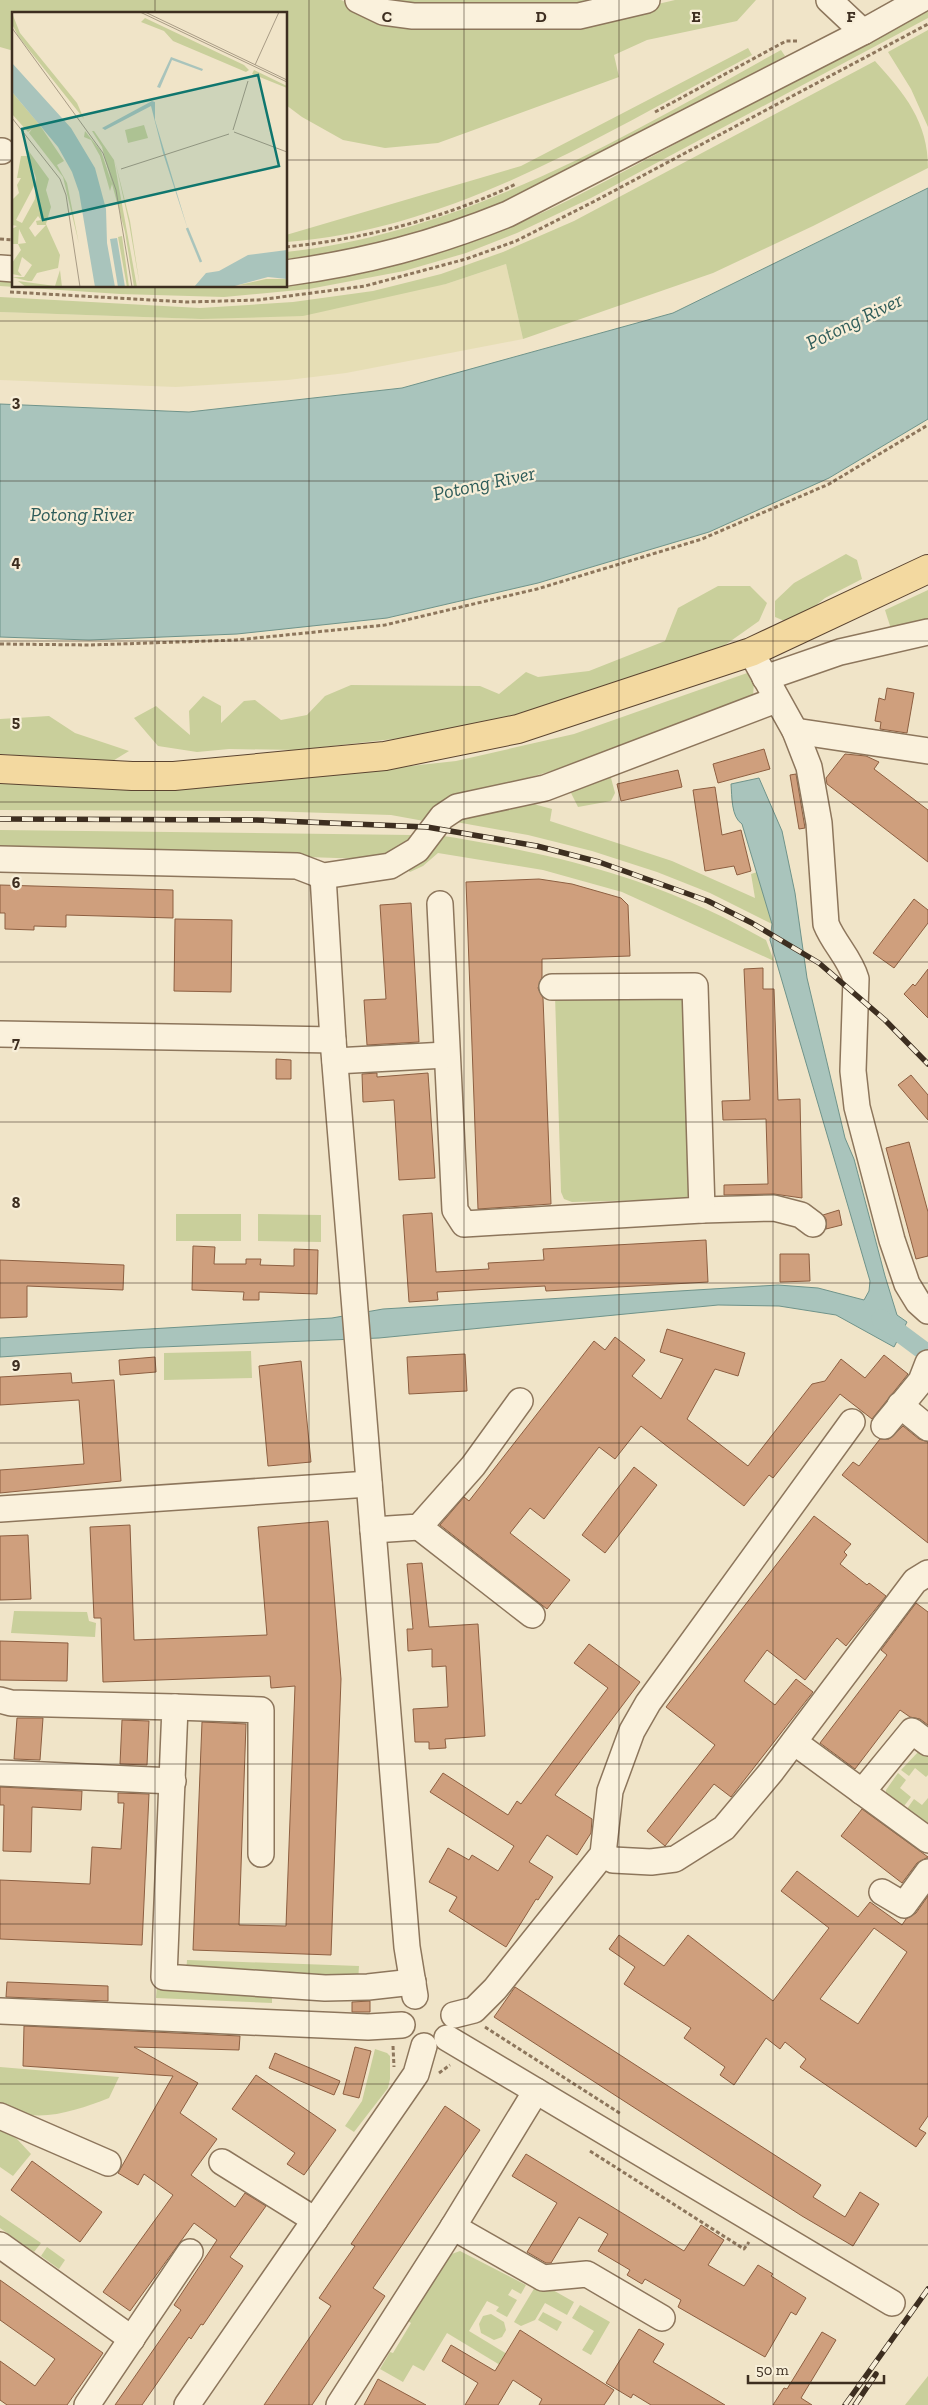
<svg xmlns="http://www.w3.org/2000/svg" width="928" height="2405" viewBox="0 0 928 2405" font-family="'Zilla Slab',serif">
<rect width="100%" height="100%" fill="#f0e4c8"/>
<polygon fill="#e6deb5" points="506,264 523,339 346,373 288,380 176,387 0,380 0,312 201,319 446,284"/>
<g fill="#c9cf9b">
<polygon points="0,0 341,0 389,21 577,23 675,0 756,0 737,21 647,40 614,55 619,77 438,143 385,148 343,140 302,117 286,105 286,14 14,14 14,51 0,47"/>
<polygon points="369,0 623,0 597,7 467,11"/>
<path d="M928 9V18L591 198 517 233 466 253 404 271 309 289 224 297 120 294 0 286V278L14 279V286L224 288 286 286V283C347 274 405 264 463 245 535 221 601 183 668 148 754 101 841 55 928 9Z"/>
<polygon points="928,30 928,127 911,89 888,52"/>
<path d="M748 48 752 55C606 132 455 230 286 242V235L521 166Z"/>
<path d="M781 50 785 56C725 89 665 121 604 152 573 167 543 184 512 198 440 230 364 250 286 259V252C467 232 625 136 781 50Z"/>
<path d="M875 61C905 94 928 122 928 168L813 226 713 273 523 339 506 264 446 284 303 316 201 319 0 312V297L200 308 293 302 373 291 441 274 503 252 574 221Z"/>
<polygon points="846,554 857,560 862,579 825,598 810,610 787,622 775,617 775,601 794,583"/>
<polygon points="718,586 750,586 767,603 759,621 701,662 543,713 402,738 298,750 229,749 197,752 158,746 134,718 156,706 190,735 189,711 203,696 221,706 221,723 244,701 255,700 281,720 307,715 325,696 351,685 480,686 499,694 526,672 538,677 589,671 665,641 678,608"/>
<polygon points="928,590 928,621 891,629 885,610"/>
<polygon points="750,672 754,680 753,698 576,764 451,800 424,821 391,815 264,811 0,810 0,783 347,773 456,761 574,734"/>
<polygon points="49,716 75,733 129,751 111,762 0,754 0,719"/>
<polygon points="610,774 615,793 611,801 578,807 571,793"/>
<polygon points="515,799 552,809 550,821 672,861 755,898 751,874 757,872 772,924 710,893 657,872 592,851 528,835 456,822 458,817"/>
<path d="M0 830 412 835C402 853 385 854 367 859L0 847Z"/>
<path d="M437 835C528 849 624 870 708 910 728 919 747 930 766 940L774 961 622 892 543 870 438 853 423 866 410 872 405 868Z"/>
<polygon points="691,994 691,1194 684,1199 572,1202 564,1199 561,1192 555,995"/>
<rect x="176" y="1214" width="65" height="27"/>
<polygon points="258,1214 321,1215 321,1242 258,1241"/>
<polygon points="251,1351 252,1378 164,1380 164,1353"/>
<polygon points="14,1611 87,1612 89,1621 96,1623 95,1637 11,1633"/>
<polygon points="919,1751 928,1755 928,1775 926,1777 915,1768 909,1776 901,1770"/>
<polygon points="898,1773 906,1780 900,1788 911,1797 901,1810 886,1794 886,1790"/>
<polygon points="928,1798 928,1828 904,1813 914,1799 922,1805"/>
<polygon points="187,1960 359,1966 358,1981 186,1974"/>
<polygon points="157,1984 272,1988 272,2003 156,1998"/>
<polygon points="375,2049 387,2053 390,2056 390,2079 388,2088 354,2132 345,2126 362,2101"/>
<path d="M0 2067 119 2077 109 2098C75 2111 34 2126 0 2105Z"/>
<polygon points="0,2128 17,2139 31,2154 13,2176 0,2167"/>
<polygon points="0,2215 41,2243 34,2252 0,2228"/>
<polygon points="47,2247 65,2260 59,2269 41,2256"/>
<polygon points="460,2251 526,2285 521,2294 512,2289 508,2295 517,2300 507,2317 496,2311 499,2307 487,2301 469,2331 507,2354 500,2365 447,2333 424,2371 413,2365 403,2382 380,2369 390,2352 393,2353 411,2323 408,2321 449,2255"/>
<polygon points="544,2285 574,2302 567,2315 545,2303 535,2320 521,2326 514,2322 535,2287"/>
<polygon points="580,2305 610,2322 591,2355 582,2350 594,2331 572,2318"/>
<polygon points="543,2312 562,2322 557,2331 538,2320"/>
<polygon points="491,2314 504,2322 506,2330 502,2337 494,2340 481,2333 479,2324 483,2316"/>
<polygon points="928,2376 928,2405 905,2405"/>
</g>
<g fill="#a9c4bc" stroke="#6f938a">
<polygon points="928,188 928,419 829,478 709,532 538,583 387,618 237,634 89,640 0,637 0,404 189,412 402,388 673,313"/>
<path d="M759 778 782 831 795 893 807 978 845 1138 854 1159 885 1276 897 1315 907 1322 894 1347 836 1315 779 1306 718 1305 379 1338 137 1348 0 1357V1338L332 1318 383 1309 778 1285 818 1288 864 1300 869 1291 870 1281 770 940 772 924 742 824C731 817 732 796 731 784Z"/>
</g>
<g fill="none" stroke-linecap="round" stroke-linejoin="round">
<polyline stroke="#a9c4bc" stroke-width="19" points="881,1319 924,1351"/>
</g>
<g fill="#cf9f7d" stroke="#8d5f41" fill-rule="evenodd">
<polygon points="887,688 914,693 907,733 880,729 881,722 875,721 879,698 885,700"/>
<polygon points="764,749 770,769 718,783 713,764"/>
<polygon points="845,754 866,756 879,762 874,769 928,810 928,862 827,784 826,778"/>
<polygon points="678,770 682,787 621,801 617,784"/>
<polygon points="796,774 805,828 799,829 790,775"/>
<polygon points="715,787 722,835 741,830 751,871 737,875 734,866 705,871 693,790"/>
<polygon points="539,879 572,884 621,898 628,905 630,956 542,959 542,977 538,988 543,998 551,1204 478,1209 466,882"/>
<polygon points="0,885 173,890 173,918 66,915 66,927 34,926 34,930 5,929 5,913 0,913"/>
<polygon points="914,899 928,910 928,923 894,968 873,953"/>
<polygon points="411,903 419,1042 367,1045 364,1000 386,999 380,905"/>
<polygon points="175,919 232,920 231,992 174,991"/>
<polygon points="763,968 763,989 774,989 778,1100 800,1099 802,1198 774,1194 724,1195 724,1185 768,1184 766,1119 723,1120 722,1101 750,1100 744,969"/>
<polygon points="928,969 928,1018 904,994 913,984 915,986"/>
<polygon points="276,1059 291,1060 291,1079 276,1079"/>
<polygon points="377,1073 377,1077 428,1073 435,1178 399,1180 394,1100 363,1102 362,1074"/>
<polygon points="911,1075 928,1095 928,1120 898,1085"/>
<polygon points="909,1142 928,1212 928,1256 916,1259 886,1148"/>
<polygon points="839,1210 842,1225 826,1229 826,1219 823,1215"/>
<polygon points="432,1213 436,1272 489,1269 488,1263 544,1260 543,1249 706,1240 708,1282 546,1291 545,1286 437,1292 438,1300 409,1302 403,1215"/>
<polygon points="193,1246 215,1247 214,1264 246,1264 246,1259 261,1259 260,1265 294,1266 294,1249 318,1250 317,1294 259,1292 259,1300 243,1300 244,1292 192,1290"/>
<polygon points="780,1254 809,1254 810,1281 780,1282"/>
<polygon points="0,1260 124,1265 123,1290 27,1286 27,1317 0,1318"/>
<polygon points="667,1329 745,1353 738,1376 715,1369 687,1419 748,1466 812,1384 825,1381 841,1359 865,1378 884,1355 908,1374 872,1419 840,1394 773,1478 769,1475 744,1506 641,1426 615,1459 599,1447 544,1519 530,1508 510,1533 570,1580 547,1609 440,1525 464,1497 469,1501 594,1341 605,1350 615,1337 645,1360 632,1376 661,1399 683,1359 660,1352"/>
<polygon points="465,1354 467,1391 409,1394 407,1357"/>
<polygon points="155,1357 156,1372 120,1375 119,1360"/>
<polygon points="301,1361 311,1462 268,1466 259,1366"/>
<polygon points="71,1373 72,1383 114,1380 121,1481 0,1493 0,1470 84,1464 79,1400 0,1405 0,1377"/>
<polygon points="903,1426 919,1439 928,1442 928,1543 842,1475 853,1462 859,1466 880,1439 889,1439"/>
<polygon points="634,1467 657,1485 605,1553 582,1535"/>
<polygon points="814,1516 851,1544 844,1552 847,1555 840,1564 867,1585 869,1583 886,1596 846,1646 837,1638 805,1680 767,1650 744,1681 775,1705 796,1679 813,1692 731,1797 714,1784 665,1846 647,1831 715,1745 666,1707"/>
<polygon points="328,1521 341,1679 331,1955 193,1950 202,1722 246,1724 239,1925 286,1926 295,1686 271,1688 270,1676 103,1682 101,1618 94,1618 90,1527 130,1525 134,1640 267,1635 258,1527"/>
<polygon points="28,1535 31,1599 0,1600 0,1536"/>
<polygon points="422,1563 429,1627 478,1624 485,1736 445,1739 446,1748 429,1749 429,1742 415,1742 413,1709 448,1707 446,1666 432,1667 432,1649 408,1651 407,1629 413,1629 407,1564"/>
<polygon points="916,1603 928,1612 928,1725 920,1719 910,1717 900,1710 855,1769 820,1743 887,1655 881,1650"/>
<polygon points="0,1641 68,1643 67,1681 0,1680"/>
<polygon points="589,1644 640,1682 555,1795 592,1819 591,1833 577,1855 547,1835 529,1862 553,1877 538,1900 536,1899 506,1947 449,1911 457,1897 429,1882 448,1848 469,1860 472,1855 498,1871 514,1846 430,1792 443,1773 508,1815 517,1801 521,1804 608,1688 574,1663"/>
<polygon points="17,1718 43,1718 40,1760 14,1759"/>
<polygon points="122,1720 149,1721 147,1765 120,1764"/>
<polygon points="0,1787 82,1791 81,1810 32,1807 31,1852 3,1851 4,1805 0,1805"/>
<polygon points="118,1793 149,1794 142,1945 0,1939 0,1880 90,1884 92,1847 121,1849 124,1803 118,1803"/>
<polygon points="862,1809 928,1857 917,1863 902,1883 841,1836"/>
<path d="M797 1871 858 1917 870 1902 902 1925 906 1919 916 1913 928 1896V2116L919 2129 926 2133 916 2147 800 2067 806 2059 785 2042 780 2049 766 2038 734 2085 720 2075 725 2067 684 2038 691 2028 624 1984 635 1967 609 1949 619 1935 664 1966 688 1935 773 2001 829 1928 781 1891ZM874 1928 907 1952 858 2024 820 1999Z"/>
<polygon points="7,1982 108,1986 108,2001 6,1997"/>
<polygon points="515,1987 821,2185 813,2197 845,2217 860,2192 879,2204 853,2246 802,2216 494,2017"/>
<polygon points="370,2001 370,2012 352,2012 352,2002"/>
<polygon points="24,2026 240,2036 239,2050 134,2047 198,2083 180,2113 217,2139 191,2175 235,2207 245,2193 266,2206 230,2257 243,2266 203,2325 201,2324 191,2339 189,2337 142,2405 115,2405 181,2310 174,2305 217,2240 194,2223 130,2311 103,2292 173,2195 144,2174 138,2185 118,2173 173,2076 23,2066"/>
<polygon points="355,2047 371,2051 359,2098 343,2094"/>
<polygon points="275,2053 340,2081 334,2095 269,2068"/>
<polygon points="256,2075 336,2130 304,2175 287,2164 295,2153 232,2109"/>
<polygon points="445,2106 480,2130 373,2288 385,2296 312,2405 264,2405 331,2306 319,2298 355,2246 351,2244"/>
<polygon points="526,2154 684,2251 701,2225 724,2240 708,2265 744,2286 758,2265 773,2274 771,2276 806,2298 796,2315 791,2312 765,2357 678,2307 681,2300 645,2279 642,2284 627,2275 630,2270 598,2251 608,2234 579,2217 551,2263 546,2263 527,2252 557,2203 512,2176"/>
<polygon points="32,2161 102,2212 80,2242 11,2190"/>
<polygon points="0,2280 103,2353 67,2405 7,2405 0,2400 0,2361 35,2386 55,2359 0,2320"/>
<polygon points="639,2329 664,2344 653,2362 725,2405 651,2405 633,2394 631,2398 606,2383"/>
<polygon points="520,2330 614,2390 604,2405 539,2405 542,2399 513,2380 498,2405 465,2405 478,2383 442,2361 451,2345 495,2371"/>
<polygon points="822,2332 836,2340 801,2398 812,2405 773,2405 784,2388 787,2389"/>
<polygon points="378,2379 426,2405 364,2405"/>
</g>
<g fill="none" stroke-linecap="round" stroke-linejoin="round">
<g stroke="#8d765c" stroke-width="28">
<g id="minor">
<polyline points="358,0 383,12 413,16 579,16 647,0"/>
<polyline points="829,0 863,32"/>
<polyline points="0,151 2,151"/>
<polyline points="0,268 14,269"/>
<path d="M286 273C366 262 434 244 508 214L863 32 920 0"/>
<path d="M751 652 795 731 809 767 819 823 826 924C834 944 850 958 856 979L853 1071 857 1107 892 1240 907 1284 918 1302 928 1311"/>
<polyline points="765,678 840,652 928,632"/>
<polyline points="795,731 928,751"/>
<polyline points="0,859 297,866 323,876 390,866 417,850 442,817 457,807 545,788 776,700"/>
<polyline points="323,876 333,1040 407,1947 415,1996"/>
<polyline points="440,904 455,1210 464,1224 702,1210 774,1208 801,1215 813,1224"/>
<polyline points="552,987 695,986 702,1210"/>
<polyline points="0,1034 333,1040"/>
<polyline points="335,1061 446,1055"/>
<polyline points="900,1405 928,1428"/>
<polyline points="884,1426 921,1381 928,1363"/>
<polyline points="0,1509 369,1484"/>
<polyline points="419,1527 532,1615"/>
<polyline points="373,1530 419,1527 473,1466 520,1401"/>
<polyline points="0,1700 11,1703 175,1707 164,1977 325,1988 368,1987 413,1982"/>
<polyline points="175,1707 261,1710 261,1854"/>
<polyline points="794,1742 928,1840"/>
<polyline points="0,1773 173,1781"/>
<polyline points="862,1792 912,1731 928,1743"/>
<polyline points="603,1854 613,1860 651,1862 675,1859 724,1828 771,1772 915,1581 928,1573"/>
<polyline points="882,1892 904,1905 928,1872"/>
<polyline points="0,2011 368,2027 402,2025"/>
<polyline points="454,2015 474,2010 495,1989 603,1854 610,1791 632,1731 648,1703 852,1422"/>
<polyline points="447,2038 892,2303"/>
<polyline points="0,2116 108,2163"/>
<polyline points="222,2162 315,2220"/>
<polyline points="453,2227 543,2278 587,2274 662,2318"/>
<polyline points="0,2245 132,2339"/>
<polyline points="87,2405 190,2252"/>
<polyline points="187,2405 416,2074 424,2046"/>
<polyline points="339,2405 453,2227 536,2091"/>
</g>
</g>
<g stroke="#5b4430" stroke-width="30">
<polyline id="major" points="0,769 132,776 174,776 385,756 518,729 751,652 928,569"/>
</g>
<g stroke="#8d765c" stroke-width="3" stroke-dasharray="4 2.5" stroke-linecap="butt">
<polyline points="655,112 786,41 798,41"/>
<polyline points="0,239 14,240"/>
<path d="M286 247C365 239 445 218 516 184"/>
<polyline points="10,292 187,302 258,300 365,286 466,259 516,241 593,202 928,24"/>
<polyline points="0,644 90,645 236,640 385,625 537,589 702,539 829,484 928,425"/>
<polyline points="485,2027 621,2114"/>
<polyline points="393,2046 394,2067"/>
<polyline points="439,2073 450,2065"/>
<polyline points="590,2151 744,2249 749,2242"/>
</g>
<use href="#minor" stroke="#faf1dc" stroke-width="25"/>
<use href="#major" stroke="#f3d9a0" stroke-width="28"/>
<g stroke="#3d2e20" stroke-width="5.5">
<g id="rail">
<polyline points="0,819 257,820 427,827 537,846 599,862 708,901 752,923 819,963 885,1020 928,1064"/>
<polyline points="845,2405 928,2289"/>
<polyline points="855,2405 876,2374"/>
</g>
</g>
<use href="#rail" stroke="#f7eed8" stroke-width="4" stroke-dasharray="11" stroke-linecap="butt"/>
</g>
<path fill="none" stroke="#3d2e20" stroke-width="1" stroke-opacity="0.55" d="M155 0V14M309 0V2405M464 0V2405M619 0V2405M773 0V2405M0 160H14M286 160H928M155 286V2405M0 321H928M0 481H928M0 641H928M0 802H928M0 962H928M0 1122H928M0 1283H928M0 1443H928M0 1603H928M0 1764H928M0 1924H928M0 2084H928M0 2245H928"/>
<g text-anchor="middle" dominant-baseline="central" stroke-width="4.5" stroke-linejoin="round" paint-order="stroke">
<g font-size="20" font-style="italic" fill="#2f5d5a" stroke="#f7eed8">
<text transform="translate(854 321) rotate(-26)">Potong River</text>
<text transform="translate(484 483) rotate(-12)">Potong River</text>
<text x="82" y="514">Potong River</text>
</g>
</g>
<g transform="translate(12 12)">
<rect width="275" height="275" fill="#f0e4c8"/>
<path d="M0 1 8 21 65 91 72 107 6 24 0 12ZM133 6 232 53 237 58 234 60 161 29 152 19 129 10ZM242 58 275 74V76L240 62ZM0 80 27 112 52 149 45 153 55 171 67 232 51 165 17 121 20 117 16 120 0 102ZM132 113 136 126 116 131 113 118ZM73 119 89 139 100 172 98 179 88 144 79 128 72 125ZM80 119H82L102 148 125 275H122L113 220 90 135ZM13 134 37 167 34 178 39 195 34 212 48 243 46 256 25 261 20 269H16L0 265H12L20 253 10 245 6 259 10 264 0 262V251L9 238 6 232 14 231 7 217 6 232H1L0 241V217L5 214 0 213V188L7 181 5 173 9 166H5L9 144H15L18 149 23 172 4 208 10 211 23 187 24 166ZM26 204 29 208 24 209 25 213H34L23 225 17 216ZM103 149 118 209 128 275 117 211ZM110 224 117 275H115L106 225ZM48 258 50 275H14L6 269 43 274ZM254 267H275V274L227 273Z" fill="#c9cf9b" fill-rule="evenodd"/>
<path d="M159 45 191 57 190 59 160 48 148 76 145 75ZM0 51 59 116 83 156 94 197 95 231 103 275H83L67 180 60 160 46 135 0 80ZM140 89 143 90V108L176 218 151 141 139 94 93 118 90 116ZM105 226 113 275H106L98 227ZM275 238V267L256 265 219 275H182L194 261 207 259 236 243Z" fill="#a9c4bc"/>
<path fill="none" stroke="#a9c4bc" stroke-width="2.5" d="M175 216 189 250"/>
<path fill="none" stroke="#a89b85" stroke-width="1" d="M128 0 275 70M133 0 275 68M0 16 91 141 104 178 120 275M243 53 267 0M0 106 48 167 54 183 68 275M221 118 236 69M222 120 275 140M109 157 217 122"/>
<path fill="#0f766e" fill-opacity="0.15" stroke="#0f766e" stroke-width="2.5" d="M246 63 267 154 31 208 10 117Z"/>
<rect width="275" height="275" fill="none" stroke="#3d2e20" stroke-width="2.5"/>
</g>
<g font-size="16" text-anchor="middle" font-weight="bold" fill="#3d2e20" stroke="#f7eed8" stroke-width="4.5" stroke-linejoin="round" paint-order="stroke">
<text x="387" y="22">C</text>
<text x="541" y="22">D</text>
<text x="696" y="22">E</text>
<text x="851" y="22">F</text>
<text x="16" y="407">3</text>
<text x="16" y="567">4</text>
<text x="16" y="727">5</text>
<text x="16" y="888">6</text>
<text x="16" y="1048">7</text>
<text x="16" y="1208">8</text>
<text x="16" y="1369">9</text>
</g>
<path d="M748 2375v8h136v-8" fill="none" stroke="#3d2e20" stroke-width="2.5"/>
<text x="756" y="2375" font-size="15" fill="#3d2e20" stroke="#f7eed8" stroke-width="4" paint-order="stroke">50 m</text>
</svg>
